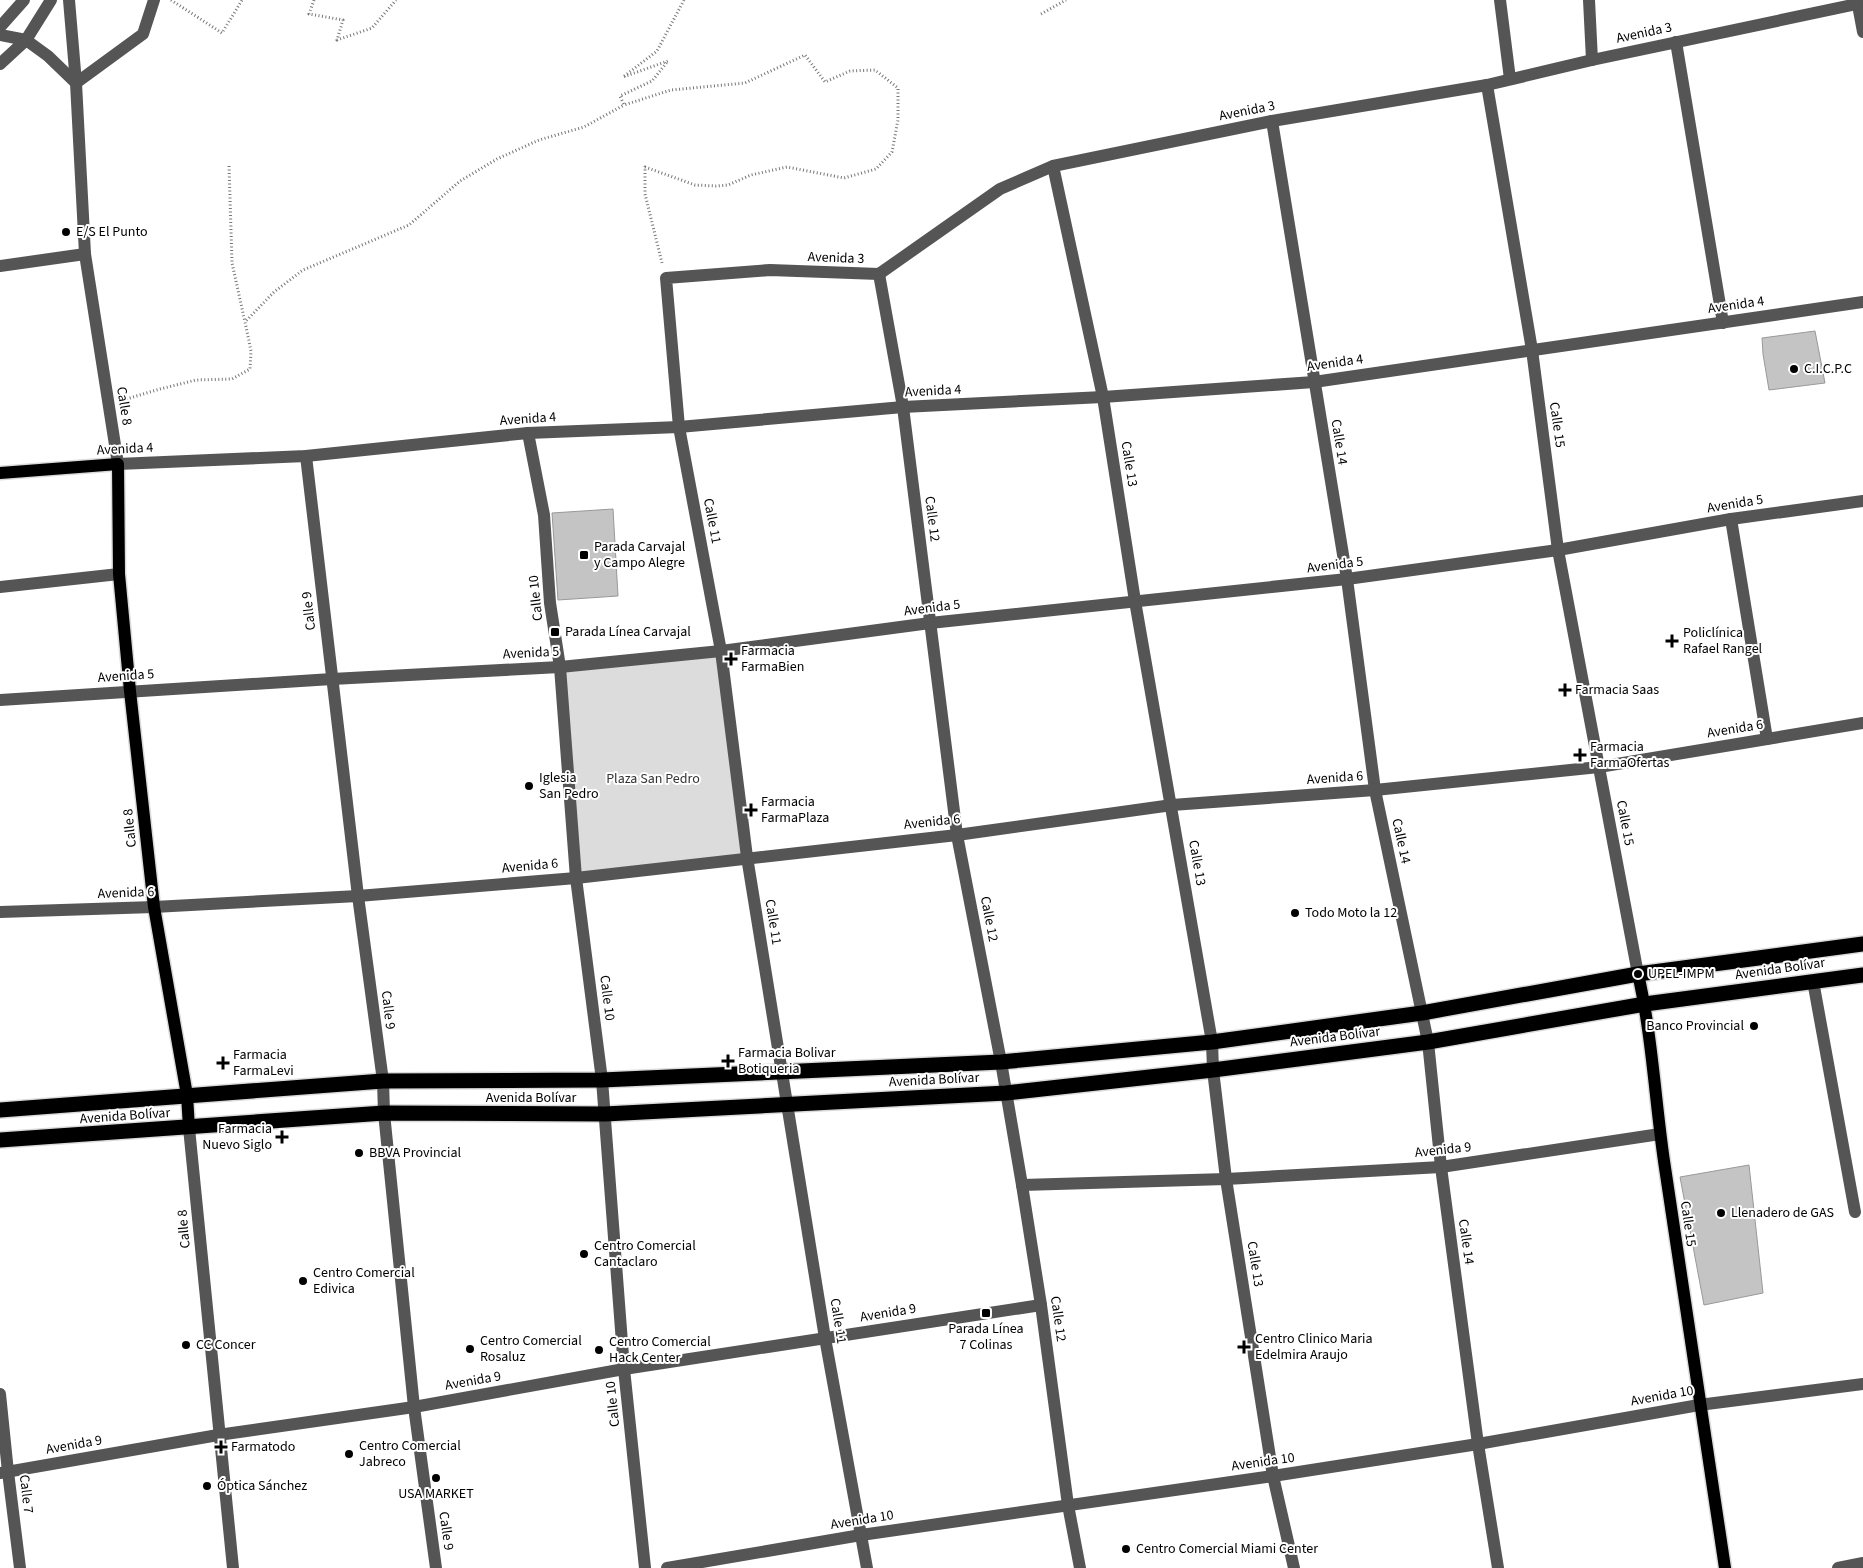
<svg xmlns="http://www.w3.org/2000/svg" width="1863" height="1568" viewBox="0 0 1863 1568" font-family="'Source Sans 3',sans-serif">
<rect width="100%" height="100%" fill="#fff"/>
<polygon fill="#dcdcdc" points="721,651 747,857 576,878 560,667"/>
<g fill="#c4c4c4" stroke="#999">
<polygon points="1815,331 1825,383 1769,390 1763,354 1762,338"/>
<polygon points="613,509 618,596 558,600 552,513"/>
<polygon points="1749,1165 1763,1293 1704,1305 1680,1177"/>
</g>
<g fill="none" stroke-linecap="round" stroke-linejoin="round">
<g stroke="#dbdbdb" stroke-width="15">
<g id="major">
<polyline points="0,473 118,464 119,574 130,691 154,907 187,1095 189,1128"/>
<path d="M1638 974C1652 1035 1655 1099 1664 1161 1684 1297 1704 1433 1725 1568"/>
</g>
</g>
<g stroke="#dbdbdb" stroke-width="18">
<g id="highway">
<polyline points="0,1110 383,1081 602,1080 1001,1062 1212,1042 1422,1013 1638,974 1863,944"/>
<polyline points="0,1140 384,1113 605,1114 1006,1093 1213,1070 1428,1042 1645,1004 1863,975"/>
</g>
</g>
<g stroke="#777" stroke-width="3" stroke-dasharray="1 2.5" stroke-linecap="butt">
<polyline points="171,0 222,33 242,0"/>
<polyline points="314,0 309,14 343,20 337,40 372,28 396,0"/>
<polyline points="1041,14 1066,0"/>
<polyline points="229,166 232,263 245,322"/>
<polyline points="662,263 645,194 645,167 695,185 716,186 728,185 751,175 787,167 844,178 876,169 892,152 898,120 898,88 875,70 850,71 825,82 805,55 745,83 671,90 624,105 620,96 652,81 668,61 623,77 657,51 684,0"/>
<polyline points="123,400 160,389 196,380 232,379 250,369 251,351 245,322 274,292 303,270 409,225 460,181 497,159 539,140 584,127 624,105"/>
</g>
<g stroke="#555" stroke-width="12">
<polyline points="69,0 76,83 85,254 118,464 306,456 528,433 679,427 903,407 1103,397 1314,382 1863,302"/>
<polyline points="1500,0 1510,79"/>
<polyline points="1589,0 1592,60"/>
<polyline points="1857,0 1863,32"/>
<polyline points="0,27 24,0"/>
<polyline points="0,35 26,40 48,56 76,83"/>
<polyline points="1676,42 1723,323"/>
<polyline points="0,64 26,40 51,0"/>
<polyline points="76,83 143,34 154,0"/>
<polyline points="1487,85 1532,350 1558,550 1638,974"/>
<polyline points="1272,121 1347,579 1375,790 1428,1042 1441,1167 1478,1444 1498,1568"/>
<polyline points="1053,166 1103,397 1135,601 1212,1042 1213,1070 1226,1179 1273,1476 1294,1568"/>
<polyline points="0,266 85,254"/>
<polyline points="879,274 903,407 957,835 1001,1062 1022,1185 1041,1305 1068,1505 1080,1568"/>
<polyline points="528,433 544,515 550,603 560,667 576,878 602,1080 624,1369 645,1568"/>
<polyline points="306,456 358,896 383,1081 384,1113 414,1407 436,1568"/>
<polyline points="1731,519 1767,739"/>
<polyline points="0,587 119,574"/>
<polyline points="0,700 332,679 560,667 721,651 930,623 1347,579 1558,550 1731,519 1863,501"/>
<polyline points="0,912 154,907 358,896 576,878 957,835 1172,805 1375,790 1599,767 1863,723"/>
<polyline points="1813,981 1855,1212"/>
<polyline points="189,1128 233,1568"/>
<polyline points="1022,1185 1226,1179 1441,1167 1660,1134"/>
<polyline points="0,1394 8,1472 20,1568"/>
<polyline points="0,1473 218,1435 414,1407 624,1369 1041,1305"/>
<polyline points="667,1568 861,1535 1273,1476 1478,1444 1699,1405 1863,1384"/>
<polyline points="867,1568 825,1338 747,857 721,651 679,427 666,278 770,270 879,274 1000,189 1053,166 1272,121 1487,85 1592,60 1857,4"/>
<polyline points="1838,1568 1863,1563"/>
</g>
<use href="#major" stroke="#000" stroke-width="12"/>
<use href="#highway" stroke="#000" stroke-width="15"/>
</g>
<g fill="#000" stroke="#fff" stroke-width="2">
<circle cx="66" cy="232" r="5"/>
<circle cx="1794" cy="369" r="5"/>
<rect x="579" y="550" width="10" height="10" rx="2.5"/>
<rect x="550" y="627" width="10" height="10" rx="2.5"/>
<path d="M1669.5 633.5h5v5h5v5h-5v5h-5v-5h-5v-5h5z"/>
<path d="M728.5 651.5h5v5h5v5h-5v5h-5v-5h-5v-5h5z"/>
<path d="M1562.5 682.5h5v5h5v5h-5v5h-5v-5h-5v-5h5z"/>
<path d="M1577.5 747.5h5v5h5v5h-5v5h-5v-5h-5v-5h5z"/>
<circle cx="529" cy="786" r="5"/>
<path d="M748.5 802.5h5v5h5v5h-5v5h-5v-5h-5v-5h5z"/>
<circle cx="1295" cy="913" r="5"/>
<circle cx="1638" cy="974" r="5"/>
<circle cx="1754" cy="1026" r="5"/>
<path d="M725.5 1053.5h5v5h5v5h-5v5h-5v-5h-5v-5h5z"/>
<path d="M220.5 1055.5h5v5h5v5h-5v5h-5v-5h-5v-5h5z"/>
<path d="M279.5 1129.5h5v5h5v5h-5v5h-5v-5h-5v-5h5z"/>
<circle cx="359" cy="1153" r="5"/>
<circle cx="1721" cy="1213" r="5"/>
<circle cx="584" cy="1254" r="5"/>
<circle cx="303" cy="1281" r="5"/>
<rect x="981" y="1308" width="10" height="10" rx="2.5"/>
<circle cx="186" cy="1345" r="5"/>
<path d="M1241.5 1339.5h5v5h5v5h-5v5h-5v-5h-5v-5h5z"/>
<circle cx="470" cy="1349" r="5"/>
<circle cx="599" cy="1350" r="5"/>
<path d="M218.5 1439.5h5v5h5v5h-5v5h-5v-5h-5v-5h5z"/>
<circle cx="349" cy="1454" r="5"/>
<circle cx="436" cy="1478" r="5"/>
<circle cx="207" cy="1486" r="5"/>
<circle cx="1126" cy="1549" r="5"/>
</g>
<g text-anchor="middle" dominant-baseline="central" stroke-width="4" stroke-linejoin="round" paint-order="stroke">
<g font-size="14" fill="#000" stroke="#fff">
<text transform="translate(1644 33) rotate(-12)">Avenida 3</text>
<text transform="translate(1247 111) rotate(-11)">Avenida 3</text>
<text transform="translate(836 258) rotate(2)">Avenida 3</text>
<text transform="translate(1736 305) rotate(-8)">Avenida 4</text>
<text transform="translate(1335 363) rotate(-8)">Avenida 4</text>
<text transform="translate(933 391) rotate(-3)">Avenida 4</text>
<text transform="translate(124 406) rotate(81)">Calle 8</text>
<text transform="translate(528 419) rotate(-4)">Avenida 4</text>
<text transform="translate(1557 425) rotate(82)">Calle 15</text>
<text transform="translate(1339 442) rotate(81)">Calle 14</text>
<text transform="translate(125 449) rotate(-3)">Avenida 4</text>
<text transform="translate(1129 464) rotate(81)">Calle 13</text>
<text transform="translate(1735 504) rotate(-9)">Avenida 5</text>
<text transform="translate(932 519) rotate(83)">Calle 12</text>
<text transform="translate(712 521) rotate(79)">Calle 11</text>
<text transform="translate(1335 565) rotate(-7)">Avenida 5</text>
<text transform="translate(536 598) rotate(-96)">Calle 10</text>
<text transform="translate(932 608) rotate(-7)">Avenida 5</text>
<text transform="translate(309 611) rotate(-97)">Calle 9</text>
<text transform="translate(531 653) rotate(-3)">Avenida 5</text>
<text transform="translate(126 676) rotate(-4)">Avenida 5</text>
<text transform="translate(1735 729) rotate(-9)">Avenida 6</text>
<text transform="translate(1335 778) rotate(-4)">Avenida 6</text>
<text transform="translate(932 822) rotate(-6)">Avenida 6</text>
<text transform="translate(1625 823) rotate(79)">Calle 15</text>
<text transform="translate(130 828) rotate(-96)">Calle 8</text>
<text transform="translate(1401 841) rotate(78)">Calle 14</text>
<text transform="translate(1197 863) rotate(80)">Calle 13</text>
<text transform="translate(530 866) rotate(-5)">Avenida 6</text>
<text transform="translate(126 893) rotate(-2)">Avenida 6</text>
<text transform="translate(989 919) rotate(79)">Calle 12</text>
<text transform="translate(773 922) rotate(81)">Calle 11</text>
<text transform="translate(1780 969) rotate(-8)">Avenida Bolívar</text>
<text transform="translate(607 998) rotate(83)">Calle 10</text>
<text transform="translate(388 1010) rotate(83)">Calle 9</text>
<text transform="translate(1335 1037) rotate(-7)">Avenida Bolívar</text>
<text transform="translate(934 1080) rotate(-3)">Avenida Bolívar</text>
<text x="531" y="1098">Avenida Bolívar</text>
<text transform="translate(125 1116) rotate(-4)">Avenida Bolívar</text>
<text transform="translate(1443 1150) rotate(-6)">Avenida 9</text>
<text transform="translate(1688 1224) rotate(82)">Calle 15</text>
<text transform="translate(184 1229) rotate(-95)">Calle 8</text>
<text transform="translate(1466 1242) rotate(82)">Calle 14</text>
<text transform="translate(1255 1264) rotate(81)">Calle 13</text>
<text transform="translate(888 1313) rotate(-9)">Avenida 9</text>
<text transform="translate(1058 1319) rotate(82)">Calle 12</text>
<text transform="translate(838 1321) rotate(81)">Calle 11</text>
<text transform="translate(473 1381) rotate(-10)">Avenida 9</text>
<text transform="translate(1662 1396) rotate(-10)">Avenida 10</text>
<text transform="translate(613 1404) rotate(-96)">Calle 10</text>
<text transform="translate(74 1445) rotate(-10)">Avenida 9</text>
<text transform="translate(1263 1462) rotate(-8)">Avenida 10</text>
<text transform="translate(26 1494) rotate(83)">Calle 7</text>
<text transform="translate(862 1520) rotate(-9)">Avenida 10</text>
<text transform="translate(446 1531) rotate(82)">Calle 9</text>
</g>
<g font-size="14" fill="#000" stroke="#fff" text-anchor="start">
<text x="76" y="232">E/S El Punto</text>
<text x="1804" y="369">C.I.C.P.C</text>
<text x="594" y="547">Parada Carvajal<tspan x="594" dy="16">y Campo Alegre</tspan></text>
<text x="565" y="632">Parada Línea Carvajal</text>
<text x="1683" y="633">Policlínica<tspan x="1683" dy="16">Rafael Rangel</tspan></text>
<text x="741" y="651">Farmacia<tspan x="741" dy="16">FarmaBien</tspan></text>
<text x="1575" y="690">Farmacia Saas</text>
<text x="1590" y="747">Farmacia<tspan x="1590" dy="16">FarmaOfertas</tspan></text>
<text x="539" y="778">Iglesia<tspan x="539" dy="16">San Pedro</tspan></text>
<text x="761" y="802">Farmacia<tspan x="761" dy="16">FarmaPlaza</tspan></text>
<text x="1305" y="913">Todo Moto la 12</text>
<text x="1648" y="974">UPEL-IMPM</text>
<text x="1744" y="1026" text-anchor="end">Banco Provincial</text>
<text x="738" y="1053">Farmacia Bolivar<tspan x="738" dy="16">Botiqueria</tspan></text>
<text x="233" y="1055">Farmacia<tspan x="233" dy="16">FarmaLevi</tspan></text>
<text x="272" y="1129" text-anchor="end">Farmacia<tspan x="272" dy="16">Nuevo Siglo</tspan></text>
<text x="369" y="1153">BBVA Provincial</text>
<text x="1731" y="1213">Llenadero de GAS</text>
<text x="594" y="1246">Centro Comercial<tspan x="594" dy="16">Cantaclaro</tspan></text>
<text x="313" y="1273">Centro Comercial<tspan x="313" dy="16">Edivica</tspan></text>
<text x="986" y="1329" text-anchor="middle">Parada Línea<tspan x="986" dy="16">7 Colinas</tspan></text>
<text x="1255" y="1339">Centro Clinico Maria<tspan x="1255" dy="16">Edelmira Araujo</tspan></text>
<text x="480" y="1341">Centro Comercial<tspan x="480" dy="16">Rosaluz</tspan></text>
<text x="609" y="1342">Centro Comercial<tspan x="609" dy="16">Hack Center</tspan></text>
<text x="196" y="1345">CC Concer</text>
<text x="359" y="1446">Centro Comercial<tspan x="359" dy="16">Jabreco</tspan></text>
<text x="231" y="1447">Farmatodo</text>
<text x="217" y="1486">Óptica Sánchez</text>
<text x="436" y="1494" text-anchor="middle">USA MARKET</text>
<text x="1136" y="1549">Centro Comercial Miami Center</text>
</g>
<g font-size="14" fill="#333" stroke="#fff">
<text x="653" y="779">Plaza San Pedro</text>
</g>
</g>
</svg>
